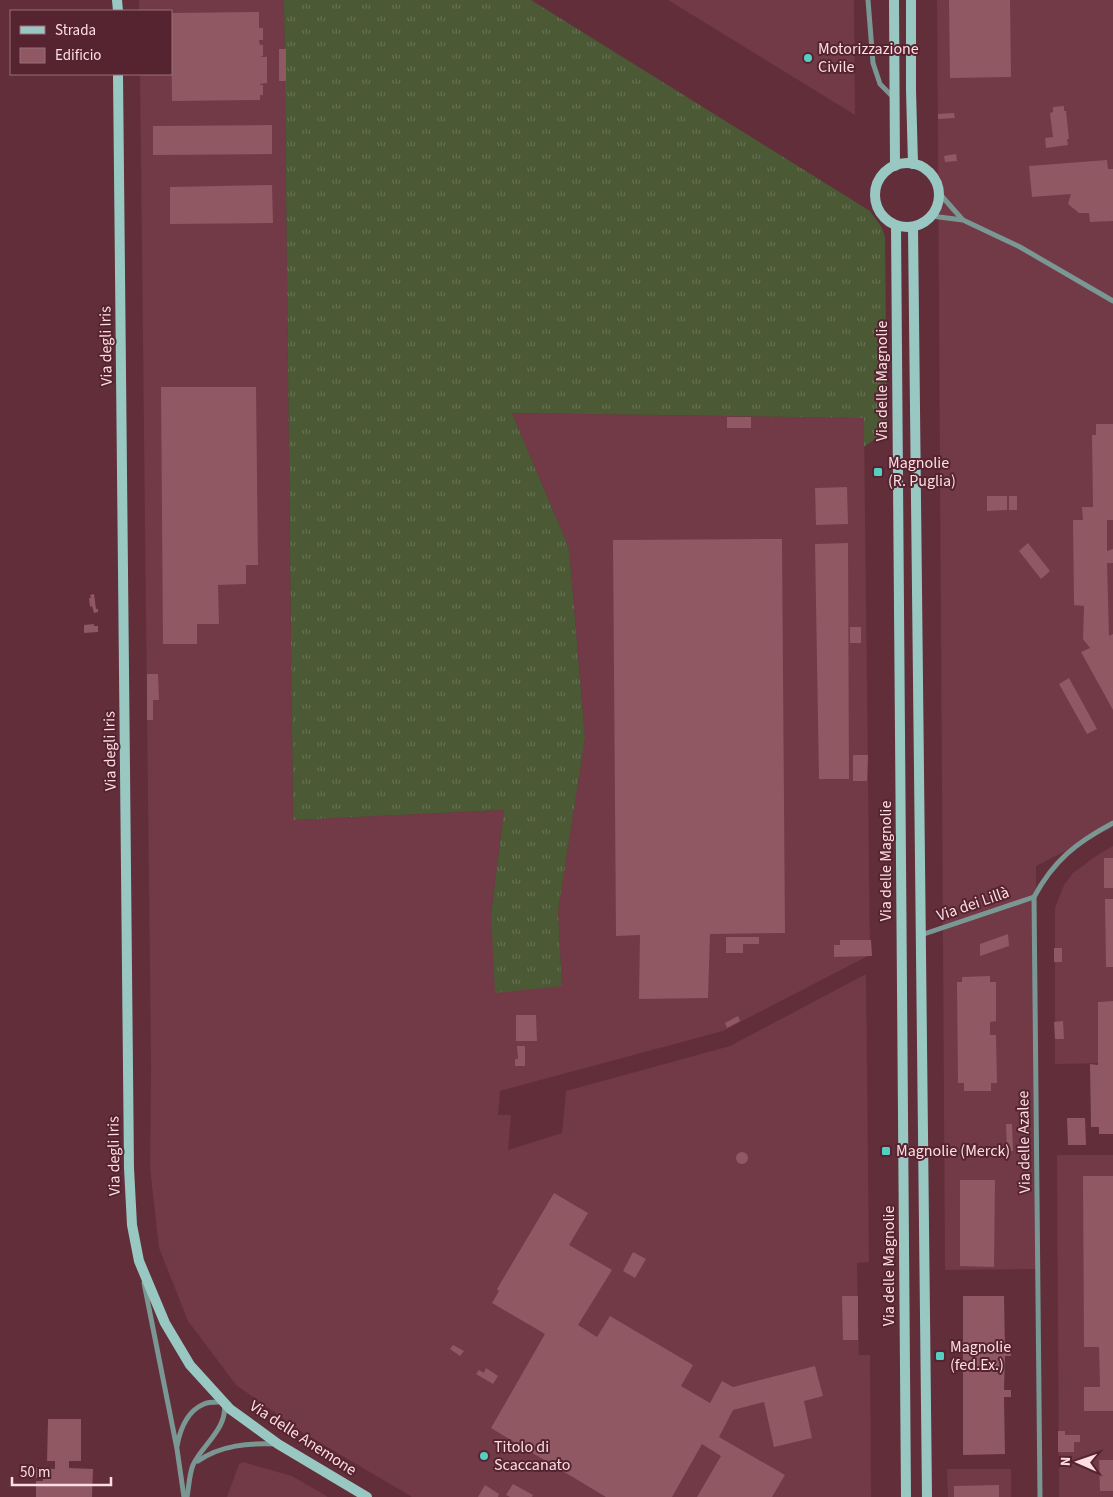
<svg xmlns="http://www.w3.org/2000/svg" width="1113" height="1497" viewBox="0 0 1113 1497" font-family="'Source Sans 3',sans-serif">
<defs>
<pattern id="grass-tufts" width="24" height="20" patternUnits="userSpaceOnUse" patternTransform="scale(1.25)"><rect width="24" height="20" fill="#4b5935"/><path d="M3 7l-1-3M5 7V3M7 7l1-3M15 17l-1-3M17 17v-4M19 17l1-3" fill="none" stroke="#667052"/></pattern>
</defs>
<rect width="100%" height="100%" fill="#612e3a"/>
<g fill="#723947">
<polygon points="139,0 284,0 293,820 504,810 491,914 562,986 558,912 585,738 569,548 512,413 864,418 870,955 723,1031 500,1091 498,1115 511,1115 508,1150 562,1133 566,1091 730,1046 866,974 869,1262 857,1263 859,1355 870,1355 871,1497 412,1497 302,1432 236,1385 188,1321 159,1248 150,1168 151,1067 140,74 171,74 171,11 139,11"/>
<polygon points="668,0 854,0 855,115"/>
<polygon points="937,0 1113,0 1113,827 1036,866 1040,1269 945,1270"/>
<polygon points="1113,846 1113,1063 1055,1064 1055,908 1064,885 1073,873 1096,856"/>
<polygon points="1057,1155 1113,1155 1113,1497 1059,1497"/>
<polygon points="243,1462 292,1476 328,1497 227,1497 239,1464"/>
<polygon points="947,1469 1011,1469 1011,1497 948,1497"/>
</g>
<path fill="url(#grass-tufts)" d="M284 0H531L870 211C877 222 882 224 885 237L887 430 864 447V418L512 413 569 548 585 738 558 912 562 986 495 993 491 914 504 810 293 820Z"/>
<g fill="#8f5863">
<polygon points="949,0 1010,0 1011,77 950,78"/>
<polygon points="259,12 259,28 263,28 263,40 259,40 260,45 263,45 263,56 260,57 267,57 267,83 260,84 260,85 263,85 263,95 260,95 260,100 172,101 171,13"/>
<rect x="279" y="49" width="7" height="32"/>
<polygon points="1064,106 1064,111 1066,111 1069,139 1067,139 1068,145 1046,148 1045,138 1053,137 1050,113 1053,112 1053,107"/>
<polygon points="954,113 955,118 938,119 938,114"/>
<polygon points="272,125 272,154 153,155 153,126"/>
<polygon points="956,154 957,161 945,162 944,156"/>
<polygon points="1107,160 1108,169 1113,169 1113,221 1090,222 1089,213 1079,213 1068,204 1071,194 1032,197 1029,166"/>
<polygon points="272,185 273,223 170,224 170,187"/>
<polygon points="161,387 256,387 258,565 246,565 246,584 218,585 219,624 197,624 197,644 163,644"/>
<rect x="727" y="417" width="24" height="11"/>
<polygon points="1096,424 1113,424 1113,520 1107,520 1107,551 1113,549 1113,563 1107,563 1109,636 1113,634 1113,710 1081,652 1090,648 1083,639 1084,606 1074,605 1073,520 1083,520 1082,507 1093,507 1092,435 1096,435"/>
<polygon points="847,487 848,524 816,525 815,488"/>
<polygon points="987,496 1007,496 1007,510 987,511"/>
<rect x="1009" y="496" width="8" height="14"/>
<polygon points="782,539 785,933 710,934 708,998 639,999 640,935 616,936 613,540"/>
<polygon points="848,543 849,779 819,779 815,544"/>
<polygon points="1028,543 1050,571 1041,579 1019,551"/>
<polygon points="94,594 96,609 98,609 98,612 94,613 92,606 90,607 89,598 91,598 90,595"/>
<polygon points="94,624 94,626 98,626 98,632 84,633 84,625"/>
<rect x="850" y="627" width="11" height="16"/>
<polygon points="147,674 158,674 159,700 153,700 153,720 147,720"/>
<polygon points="1069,678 1097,729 1087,734 1059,684"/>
<polygon points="853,755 868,755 867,781 853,781"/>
<rect x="1104" y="858" width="9" height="30"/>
<polygon points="1105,899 1113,899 1113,967 1106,967"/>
<polygon points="1008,934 1009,946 980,956 980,944"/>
<polygon points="726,937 759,937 759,944 743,944 743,953 726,953"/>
<polygon points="840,940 871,940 872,956 834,957 834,945 840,945"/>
<rect x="1054" y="948" width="8" height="14"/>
<polygon points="990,976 990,982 996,982 996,1021 990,1022 990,1035 996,1035 997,1083 991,1083 991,1091 964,1091 964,1083 958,1083 957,982 962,982 962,977"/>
<polygon points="1113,1001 1113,1134 1099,1134 1099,1127 1091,1127 1090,1064 1098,1065 1098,1002"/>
<polygon points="516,1015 536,1015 537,1041 516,1041"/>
<polygon points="738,1016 740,1021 727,1028 725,1023"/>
<polygon points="1063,1021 1064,1039 1055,1039 1054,1022"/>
<polygon points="517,1046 525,1046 525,1066 515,1066 515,1059 518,1059"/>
<polygon points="1067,1118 1085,1118 1086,1145 1068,1145"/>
<polygon points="1006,1124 1012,1124 1013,1151 1007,1151"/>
<circle cx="742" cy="1158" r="6"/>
<polygon points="1083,1176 1113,1176 1113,1411 1084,1411 1084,1387 1100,1387 1099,1347 1084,1347"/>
<polygon points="960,1180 995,1180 994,1267 960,1266"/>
<polygon points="554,1193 588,1213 569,1245 612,1270 578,1325 597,1337 610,1316 693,1365 681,1386 710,1403 722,1381 733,1387 815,1366 823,1396 804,1401 812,1438 774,1447 764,1402 733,1410 719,1437 785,1475 772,1497 697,1497 721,1456 702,1444 672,1497 606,1497 491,1428 545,1334 492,1303 499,1291 497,1289"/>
<polygon points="633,1252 646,1259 635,1278 623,1271"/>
<polygon points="842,1296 858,1296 858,1340 843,1340"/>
<polygon points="963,1296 1004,1296 1005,1348 1011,1348 1011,1356 1005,1356 1004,1390 1011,1390 1011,1397 1004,1397 1005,1454 963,1455"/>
<polygon points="453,1345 464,1351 460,1356 450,1349"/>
<polygon points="486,1368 498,1376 493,1384 476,1374 479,1370 484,1373"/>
<polygon points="48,1419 81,1419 81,1461 69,1461 69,1468 93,1469 92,1497 36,1497 36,1481 43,1481 43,1478 36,1478 36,1468 55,1469 55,1461 47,1461"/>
<polygon points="1058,1431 1065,1431 1065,1435 1080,1435 1080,1442 1074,1442 1074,1452 1058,1452"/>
<polygon points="1099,1460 1113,1460 1113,1491 1100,1491"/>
<polygon points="513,1484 533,1495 532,1497 510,1497 506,1495"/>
<polygon points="485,1485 499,1494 498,1497 478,1497"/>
<polygon points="999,1485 999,1497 954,1497 954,1486"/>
</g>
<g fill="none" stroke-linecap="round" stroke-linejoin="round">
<g stroke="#7a9793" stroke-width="5">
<polyline points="868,0 873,63 880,84 894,98"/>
<polyline points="939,193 962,219"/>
<polyline points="931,216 963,220 1020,247 1113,301"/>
<polyline points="921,935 1034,897"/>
<polyline points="144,1283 177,1449 184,1497"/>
<path d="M177 1446C180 1430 187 1411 204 1404 210 1401 218 1402 224 1402 229 1428 202 1445 193 1465 189 1475 189 1487 187 1497"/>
<path d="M198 1461C221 1445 249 1443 276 1444"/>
<path d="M1040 1497 1034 897C1054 860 1076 843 1113 823"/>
</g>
<g stroke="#99c8c2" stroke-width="10">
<polyline points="117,0 118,11"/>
<polyline points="894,0 895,166"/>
<polyline points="911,0 911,90 913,164"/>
<polyline points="118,74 129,1168 132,1225 139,1261 165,1323 190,1365 230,1409 248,1422 278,1444 367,1497"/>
<circle cx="907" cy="195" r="32"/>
<polyline points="896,226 906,1497"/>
<polyline points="913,227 927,1497"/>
</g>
</g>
<g fill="#57cec2" stroke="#552430" stroke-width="2">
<circle cx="808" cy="58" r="5"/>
<rect x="873" y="467" width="10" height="10" rx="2.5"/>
<rect x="881" y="1146" width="10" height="10" rx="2.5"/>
<rect x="935" y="1351" width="10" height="10" rx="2.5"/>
<circle cx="484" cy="1456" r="5"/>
</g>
<g text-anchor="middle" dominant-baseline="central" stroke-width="4" stroke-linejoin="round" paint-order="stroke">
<g font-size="16" fill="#fedde3" stroke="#552430" text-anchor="start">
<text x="818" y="49">Motorizzazione<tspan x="818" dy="18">Civile</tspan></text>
<text x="888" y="463">Magnolie<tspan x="888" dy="18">(R. Puglia)</tspan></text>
<text x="896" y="1151">Magnolie (Merck)</text>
<text x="950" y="1347">Magnolie<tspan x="950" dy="18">(fed.Ex.)</tspan></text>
<text x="494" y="1447">Titolo di<tspan x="494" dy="18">Scaccanato</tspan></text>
</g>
<g font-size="16" fill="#fedde3" stroke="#552430">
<text transform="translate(106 346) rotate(-91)">Via degli Iris</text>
<text transform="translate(882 381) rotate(-90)">Via delle Magnolie</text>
<text transform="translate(110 751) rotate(-91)">Via degli Iris</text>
<text transform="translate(886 861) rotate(-90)">Via delle Magnolie</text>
<text transform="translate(973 904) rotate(-19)">Via dei Lillà</text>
<text transform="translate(1024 1142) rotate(-91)">Via delle Azalee</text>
<text transform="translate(114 1156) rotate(-91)">Via degli Iris</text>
<text transform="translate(889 1266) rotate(-90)">Via delle Magnolie</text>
<text transform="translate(303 1438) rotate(33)">Via delle Anemone</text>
</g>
</g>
<rect x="10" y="10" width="162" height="65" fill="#552430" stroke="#996e78"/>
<rect x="20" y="26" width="25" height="8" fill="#99c8c2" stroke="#996e78"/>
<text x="55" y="35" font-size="15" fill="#fedde3">Strada</text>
<rect x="20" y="48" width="25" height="15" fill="#8f5863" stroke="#996e78"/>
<text x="55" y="60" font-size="15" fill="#fedde3">Edificio</text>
<g transform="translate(1078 1462) rotate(272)" stroke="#552430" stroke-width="4" paint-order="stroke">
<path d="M0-4L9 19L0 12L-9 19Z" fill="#fedde3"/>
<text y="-8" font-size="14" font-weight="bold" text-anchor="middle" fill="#fedde3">N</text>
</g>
<path d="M12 1477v8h99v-8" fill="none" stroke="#fedde3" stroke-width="2.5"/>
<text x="20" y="1477" font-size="15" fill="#fedde3" stroke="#552430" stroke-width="4" paint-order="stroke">50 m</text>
</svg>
